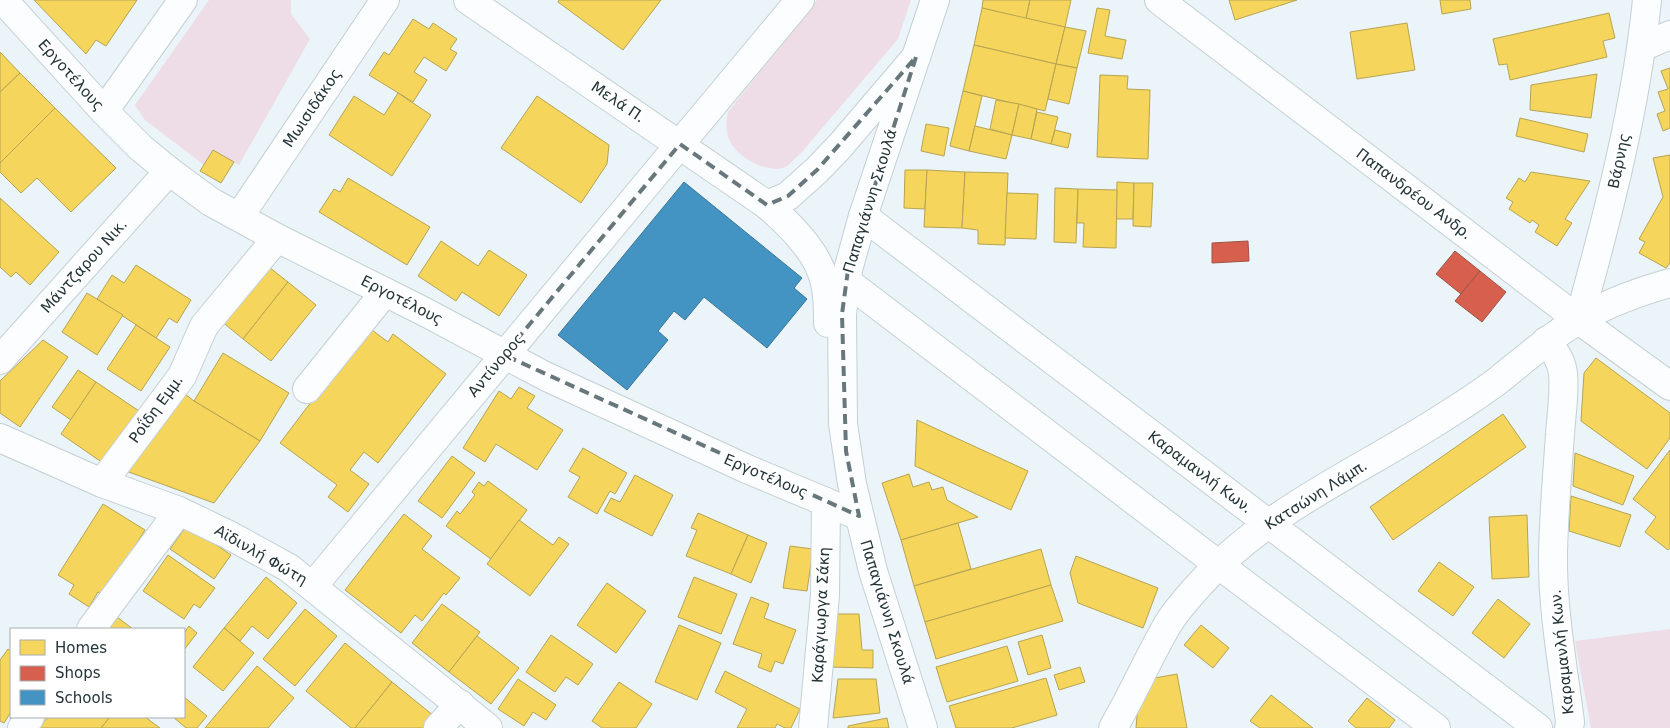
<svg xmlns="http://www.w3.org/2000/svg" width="1670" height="728" viewBox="0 0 1670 728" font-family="'DejaVu Sans',sans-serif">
<rect width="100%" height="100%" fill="#ebf4f8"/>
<g fill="#eedde6">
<polygon points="209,0 291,0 291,14 310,39 239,165 213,150 204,165 145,120 135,105"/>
<path d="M817 0H911L898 39 801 153C796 157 789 166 783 168 765 173 735 156 729 139 725 129 726 122 728 112Z"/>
<polygon points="1670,629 1670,728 1591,728 1575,641"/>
</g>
<g fill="#f6d55c" stroke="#b6a452">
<polygon points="34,0 137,0 106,46 96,40 86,54"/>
<polygon points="559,0 661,0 623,50 558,2"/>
<polygon points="983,0 1030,0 1026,19 982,8"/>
<polygon points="1030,0 1071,0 1065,27 1026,19"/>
<polygon points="1229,0 1297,0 1235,20"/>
<polygon points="1440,0 1470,0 1471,9 1442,14"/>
<polygon points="982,8 1065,27 1056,64 974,45"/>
<polygon points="1097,8 1110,10 1105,36 1126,40 1122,59 1088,53"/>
<polygon points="1609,13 1615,38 1603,41 1607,57 1510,80 1507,64 1499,65 1493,39"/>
<polygon points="413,19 429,29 433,23 457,39 450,49 457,53 446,71 424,57 414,72 427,80 413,102 369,75 384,52 389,55"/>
<polygon points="1407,23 1415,70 1357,79 1350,32"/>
<polygon points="1065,27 1086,31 1077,68 1056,64"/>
<polygon points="974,45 1056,64 1045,111 963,91"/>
<polygon points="0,52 20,73 0,92"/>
<polygon points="1056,64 1077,68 1069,104 1048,99"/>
<polygon points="1670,68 1670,128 1663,131 1657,114 1665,111 1658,92 1668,89 1661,71"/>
<polygon points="20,73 55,108 0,163 0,92"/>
<polygon points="1597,74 1591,118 1530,110 1531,85"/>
<polygon points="1100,75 1128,76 1127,89 1150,90 1148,159 1097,157"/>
<polygon points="963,91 982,96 969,151 950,146"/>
<polygon points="398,93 431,115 392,176 329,135 354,96 384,115"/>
<polygon points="537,96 609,145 607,164 581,203 501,148"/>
<polygon points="996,100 1019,104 1012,135 990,129"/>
<polygon points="1019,104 1037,109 1031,139 1012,135"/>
<polygon points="55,108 116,168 71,212 37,178 21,193 0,172 0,163"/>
<polygon points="1037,112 1058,117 1051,144 1031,139"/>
<polygon points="1520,118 1588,134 1584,152 1516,136"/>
<polygon points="926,124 949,128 944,156 921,151"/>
<polygon points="975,126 1012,135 1006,159 969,151"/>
<polygon points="1055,130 1071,134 1068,148 1051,144"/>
<polygon points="213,150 234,162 221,183 200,171"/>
<polygon points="1670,155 1670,263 1666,268 1639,253 1645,242 1639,239 1663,197 1653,158"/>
<polygon points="905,170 927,170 925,209 904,208"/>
<polygon points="927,170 965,172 962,228 924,227"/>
<polygon points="965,172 1008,173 1005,245 978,244 978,230 962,228"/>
<polygon points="1531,172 1590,181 1565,219 1572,223 1557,246 1535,232 1539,225 1532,220 1530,223 1509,209 1513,202 1506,198 1519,178 1525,182"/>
<polygon points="348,178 430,227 407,265 319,212 334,189 340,192"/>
<polygon points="1117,182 1134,183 1133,219 1116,219"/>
<polygon points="1134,183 1153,183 1151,227 1133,226"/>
<polygon points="1055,188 1078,189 1076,243 1054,242"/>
<polygon points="1078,189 1117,190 1116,248 1083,247 1084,223 1077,223"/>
<polygon points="1007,193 1038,194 1036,239 1005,238"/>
<polygon points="0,198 59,252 30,285 16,272 11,277 0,267"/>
<polygon points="441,241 478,266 489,250 527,275 499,316 462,292 456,301 418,276"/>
<polygon points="265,264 288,282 243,339 220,320"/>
<polygon points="136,265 191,300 177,323 169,318 156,338 97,299 112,275 124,283"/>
<polygon points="288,282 316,305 271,361 243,339"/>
<polygon points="87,293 123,315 97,355 62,332"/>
<polygon points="136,325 170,347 141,391 107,369"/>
<polygon points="368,327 388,342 393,334 446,374 378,463 364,452 350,470 369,484 348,512 328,497 337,485 280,443"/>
<polygon points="43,340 68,357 20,427 0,413 0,381"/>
<polygon points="223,353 289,393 260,441 194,401"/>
<polygon points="1596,358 1670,413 1670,438 1647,469 1581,421 1584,373"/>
<polygon points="78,370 96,382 71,420 52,407"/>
<polygon points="96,382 139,411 103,463 61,434"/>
<polygon points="519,387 535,396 527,408 563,430 537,470 496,444 485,462 463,448 499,391 511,399"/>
<polygon points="181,391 194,401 260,441 214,503 126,471"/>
<polygon points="1503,414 1526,447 1393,540 1370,507"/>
<polygon points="917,420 1028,471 1011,510 915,466"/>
<polygon points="583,448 627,473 615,494 610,491 597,514 568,497 580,477 569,471"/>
<polygon points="1670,450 1670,548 1668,550 1645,532 1656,517 1633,499"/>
<polygon points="1575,453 1634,476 1623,505 1573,486"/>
<polygon points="452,456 475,473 442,518 418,501"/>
<polygon points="909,474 913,487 929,482 932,490 943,487 947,500 978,517 901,540 882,483"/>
<polygon points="635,475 673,495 652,536 604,511 611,498 620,502"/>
<polygon points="488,481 527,510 491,559 446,526 457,511 460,514 475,495 472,492 479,482 484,486"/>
<polygon points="1571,496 1631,515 1620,547 1569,531"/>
<polygon points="103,504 145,530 104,596 98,592 89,607 69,594 74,585 58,575"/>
<polygon points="698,513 748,535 731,574 686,556 697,530 691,528"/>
<polygon points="404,514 432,536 422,549 460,578 446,595 444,593 422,621 415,615 401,633 345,590"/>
<polygon points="1527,515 1529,577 1492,579 1489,517"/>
<polygon points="519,520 553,545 559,537 569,544 530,596 487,564"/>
<polygon points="958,523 971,569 914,586 901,540"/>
<polygon points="187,525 231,555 214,579 170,549"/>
<polygon points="748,535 767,543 751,583 731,574"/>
<polygon points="790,546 813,549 807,591 783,588"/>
<polygon points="1041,549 1051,585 925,622 914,586"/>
<polygon points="168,555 215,588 200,608 194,604 184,619 143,591"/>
<polygon points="1076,556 1158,588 1143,628 1078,603 1070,573"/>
<polygon points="1439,562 1474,587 1453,616 1418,591"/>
<polygon points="266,577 297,603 268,639 252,626 240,641 224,628"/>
<polygon points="694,577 737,594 721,634 678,617"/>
<polygon points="607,583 646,611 616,653 577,625"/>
<polygon points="1051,585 1063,621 936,659 925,622"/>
<polygon points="751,597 769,604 764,618 796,630 783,664 775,661 771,672 758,667 762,654 733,644"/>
<polygon points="1498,599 1530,624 1504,658 1472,633"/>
<polygon points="442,604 480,632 449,672 412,643"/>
<polygon points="305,609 337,636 295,686 263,659"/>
<polygon points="830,614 859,614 862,650 873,650 873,668 829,667"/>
<polygon points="117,617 133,629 106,629"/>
<polygon points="679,625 721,643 697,700 655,682"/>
<polygon points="1201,625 1229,648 1213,668 1184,645"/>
<polygon points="189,626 197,633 184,650 184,633"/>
<polygon points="224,628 254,653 223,691 193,667"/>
<polygon points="551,635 593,664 578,685 566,677 555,692 526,672"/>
<polygon points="1042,635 1051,668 1028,675 1018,642"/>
<polygon points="477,636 519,668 491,704 449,672"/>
<polygon points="345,643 392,682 355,728 351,728 306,691"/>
<polygon points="1007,646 1018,681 947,702 936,667"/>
<polygon points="8,649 11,651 11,712 4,723 0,721 0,660"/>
<polygon points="257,666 294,698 268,728 205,728"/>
<polygon points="1080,667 1085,682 1059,690 1054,675"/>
<polygon points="725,671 800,709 791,728 785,728 777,724 775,728 737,728 747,709 715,692"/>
<polygon points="1177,674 1187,728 1136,728 1138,704 1149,679"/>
<polygon points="1046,678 1057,715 1012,728 956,728 949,706"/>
<polygon points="518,679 556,705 546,720 533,712 524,726 498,709"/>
<polygon points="838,679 876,679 880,713 833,718"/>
<polygon points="392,682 434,716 425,728 355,728"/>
<polygon points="619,682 652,704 636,728 602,728 592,721"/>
<polygon points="1271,695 1313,728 1260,728 1250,721"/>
<polygon points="184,697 207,716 197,728 186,728 173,717 184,717"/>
<polygon points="1367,698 1395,720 1389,728 1356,728 1348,721"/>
<polygon points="48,717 110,717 101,728 39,728"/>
<polygon points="110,717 145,717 160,728 101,728"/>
<polygon points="887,718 889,728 848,728 848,726"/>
</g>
<g fill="#d6604d" stroke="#a05247">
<polygon points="1248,241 1249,261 1212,263 1212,243"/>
<polygon points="1455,251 1480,271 1461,294 1436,274"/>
<polygon points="1480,271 1506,292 1482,322 1455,301"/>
</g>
<polygon fill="#4393c3" stroke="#39769a" points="684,182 802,278 794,288 807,299 767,348 704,297 685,320 674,311 658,331 668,340 627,390 558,335"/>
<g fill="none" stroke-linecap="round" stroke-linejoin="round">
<g stroke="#c4d0d5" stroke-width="30">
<g id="minor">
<polyline points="3,0 104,111 141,148 169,171 211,202 277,238 423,311 545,376 747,469 859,516"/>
<polyline points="1642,47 1670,35"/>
<polyline points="104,111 183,0"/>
<polyline points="863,216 1538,728"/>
<polyline points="239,217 385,0"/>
<polyline points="846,281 1219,565 1436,728"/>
<path d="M1579 320C1608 215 1636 108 1647 0"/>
<path d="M1546 341C1555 352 1562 361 1563 374 1565 395 1561 415 1560 435 1557 474 1554 513 1553 552 1552 609 1563 666 1570 722L1569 728"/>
<polyline points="0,360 169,171"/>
<polyline points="307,389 385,292"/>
<polyline points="0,438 102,483 179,511 229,535 289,568 488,728"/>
<polyline points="102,483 182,376 204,326 277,238"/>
<polyline points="313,586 680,144"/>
<polyline points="91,629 179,511"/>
<polyline points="22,728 30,717"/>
<polyline points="438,728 460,704"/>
<polyline points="813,728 825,595 826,502"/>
<path d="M1113 728C1133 694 1148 658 1168 624 1177 609 1189 596 1201 583 1268 509 1362 470 1444 417 1463 405 1482 393 1500 379 1522 361 1543 343 1566 328 1597 307 1634 293 1670 283"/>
</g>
</g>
<g stroke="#c4d0d5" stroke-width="30">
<g id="tertiary">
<path d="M468 0 767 205C788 223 815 249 823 276 828 291 828 307 828 323"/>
<polyline points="1159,0 1579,320 1670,386"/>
<polyline points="680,144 800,0"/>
<polyline points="923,728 873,571 852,484 843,424 842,314 848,270 863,216 935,0"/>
</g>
</g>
<g stroke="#c4d0d5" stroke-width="30">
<polyline id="secondary" points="767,205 788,196 817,170 840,146 916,57"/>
</g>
<use href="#minor" stroke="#fcfdfe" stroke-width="28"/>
<use href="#tertiary" stroke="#fcfdfe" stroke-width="28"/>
<use href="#secondary" stroke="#fcfdfe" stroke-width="28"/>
</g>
<path fill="none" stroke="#68777c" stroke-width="4" stroke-dasharray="10 6" stroke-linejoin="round" d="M916 57 848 270 842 314 846 451 859 516 504 355 680 144 767 205 788 196 817 170Z"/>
<g text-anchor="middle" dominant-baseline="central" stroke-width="5" stroke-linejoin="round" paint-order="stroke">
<g font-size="15" fill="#223339" stroke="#fff">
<text transform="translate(71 75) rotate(48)">Εργοτέλους</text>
<text transform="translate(618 102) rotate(34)">Μελά Π.</text>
<text transform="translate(312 108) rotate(-56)">Μωισιδάκος</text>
<text transform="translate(1619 161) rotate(-78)">Βάρνης</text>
<text transform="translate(1414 194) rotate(37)">Παπανδρέου Ανδρ.</text>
<text transform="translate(870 201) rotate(-73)">Παπαγιάννη Σκουλά</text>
<text transform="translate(84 266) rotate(-48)">Μάντζαρου Νικ.</text>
<text transform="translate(402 300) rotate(27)">Εργοτέλους</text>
<text transform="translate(496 365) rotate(-50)">Αντίνορος</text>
<text transform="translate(156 409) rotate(-54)">Ροΐδη Εμμ.</text>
<text transform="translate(1200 472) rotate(37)">Καραμανλή Κων.</text>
<text transform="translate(766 476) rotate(23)">Εργοτέλους</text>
<text transform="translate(1316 495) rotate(-32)">Κατσώνη Λάμπ.</text>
<text transform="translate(261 555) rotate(30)">Αϊδινλή Φώτη</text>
<text transform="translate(887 612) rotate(73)">Παπαγιάννη Σκουλά</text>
<text transform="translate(821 615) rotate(-87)">Καράγιωργα Σάκη</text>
<text transform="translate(1562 652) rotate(-96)">Καραμανλή Κων.</text>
</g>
</g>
<rect x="10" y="628" width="175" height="90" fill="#ffffff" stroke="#a7adb0"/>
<rect x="20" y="640" width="25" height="15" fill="#f6d55c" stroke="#a7adb0"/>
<text x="55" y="653" font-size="15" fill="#223339">Homes</text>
<rect x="20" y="666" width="25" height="15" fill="#d6604d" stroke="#a7adb0"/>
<text x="55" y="678" font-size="15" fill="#223339">Shops</text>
<rect x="20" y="690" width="25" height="15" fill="#4393c3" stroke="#a7adb0"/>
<text x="55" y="703" font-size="15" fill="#223339">Schools</text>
</svg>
